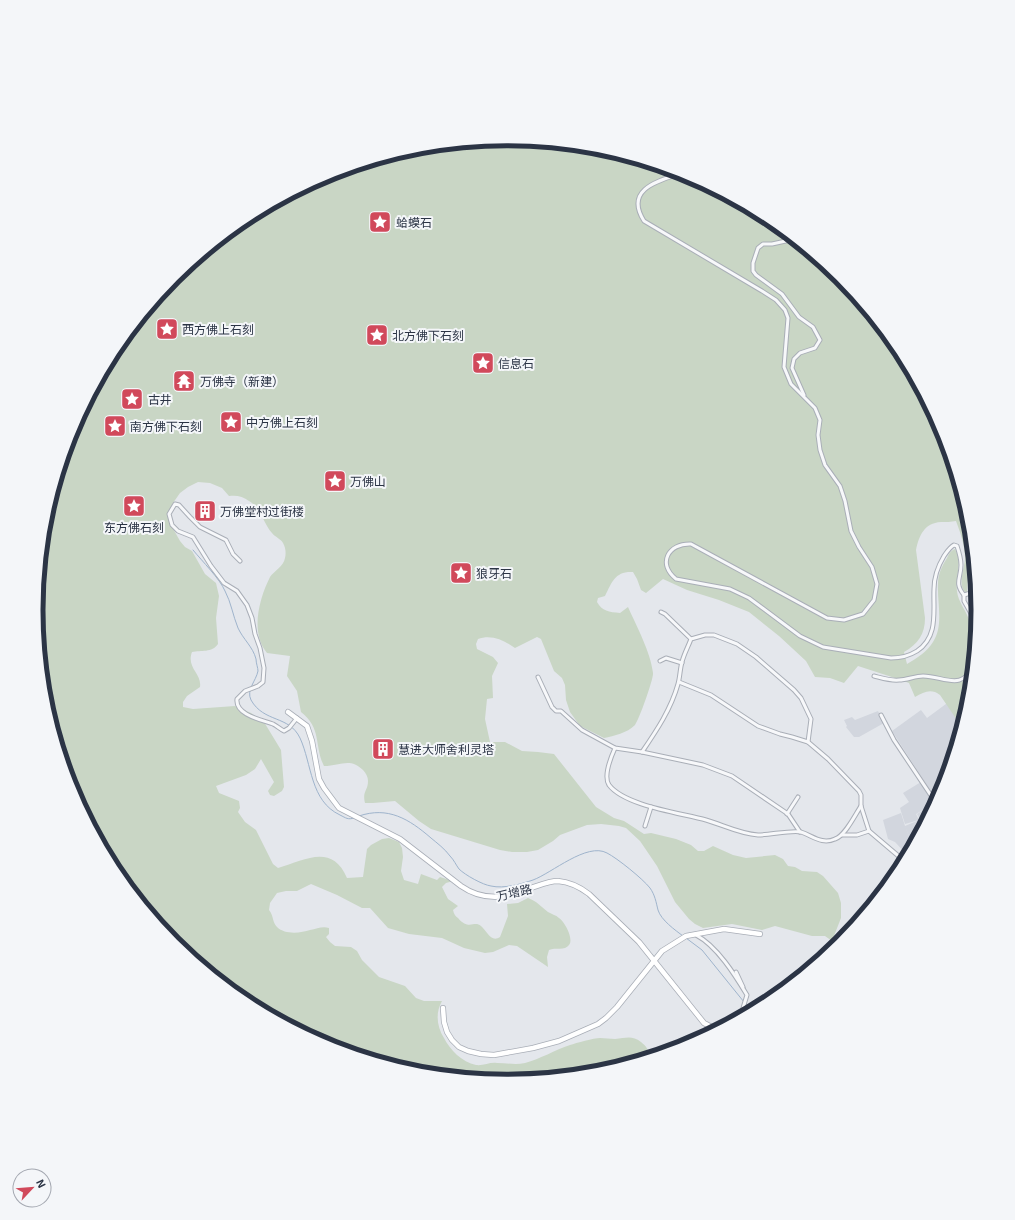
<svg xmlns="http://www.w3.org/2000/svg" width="1015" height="1220" viewBox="0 0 1015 1220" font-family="'Exo 2','Noto Sans SC',sans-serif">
<rect width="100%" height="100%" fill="#e4e7ec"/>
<g fill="#d2d6de">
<polygon points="950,701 967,713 943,791 937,801 892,731 921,710 927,718"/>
<polygon points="878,711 884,723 859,737 854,737 846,727 847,726 844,720 852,717 855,720"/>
<polygon points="921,782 934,803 916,814 919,820 905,824 900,808 909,802 903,793"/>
<polygon points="934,803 935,805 924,827 917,814"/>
<polygon points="901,813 905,826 919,820 923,827 913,846 905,826 913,847 908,856 895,842 888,839 883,820"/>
</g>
<path fill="#c9d6c5" d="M508 139 600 148 688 174 770 218 841 277 900 348 943 430 970 518 975 566 968 576 967 594C956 585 965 569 965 558 965 545 960 532 956 521 951 522 946 522 941 522 924 523 919 536 916 550L925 618C925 634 918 644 904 652L907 664C917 658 927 652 933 642 944 625 937 603 938 584 938 574 942 566 947 558 949 554 950 551 955 549 963 562 955 577 957 591 958 602 966 610 969 620 975 644 976 705 961 726L940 695C931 688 924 692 915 697L909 683 898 679 858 666 844 683 830 678 815 677 806 661 779 636 749 612 719 600 687 590 663 579 646 593 641 590 637 579 633 572C615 571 612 582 605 596L598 598 597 602C602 611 609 612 620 613L628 607C636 625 651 653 653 673 654 678 639 720 635 725 627 733 614 736 604 738L580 726 570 712 566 700 565 685 562 678 554 671 541 639 537 637 515 648C504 640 491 634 478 639L476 644 477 649 493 657 498 663 492 676 493 698 487 699 485 719 490 742H505L522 751 538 752 554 754 596 807 614 818 624 821 644 834 651 833 676 839 691 845 698 851H704L713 846 733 855 746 858 775 855 783 859 788 866 795 867 802 871 817 872 823 876 838 893 841 903V918L832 941 825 936H812L775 926 762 930 732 924 703 928 695 924 689 919 675 902 657 866 640 841 626 828 619 826 601 824 587 825 560 835 553 841 538 850 527 852H512L500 850 431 829 419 821 395 801 373 803H365C362 791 368 791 368 781 368 777 366 773 363 770 350 757 340 766 324 766 314 746 322 728 301 712L297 691 287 676 290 656 267 653C250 633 259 599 270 577 274 571 284 566 285 558 286 554 286 548 283 543 281 539 275 537 272 533 263 523 261 508 249 501 243 496 236 495 229 496L222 488 210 483 198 482 188 487 180 493 173 503 169 515 171 525 180 541 185 547 192 551 205 574 216 583 219 596 216 618 218 644C212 653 201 650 192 652 186 668 202 673 200 687L187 696 183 702V707L193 709 235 706 251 713 264 722 281 750 284 787 282 791 274 796 270 795 268 791 274 782 261 759 255 769 246 775 216 786 219 793 239 801 240 808 238 812 245 822 256 830 273 864 278 868C305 860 332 843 347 878L363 877 367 849 371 845 382 839 389 838 399 842 402 848 403 857 401 871 404 880 418 884 421 874 437 880 440 877 453 881 446 883 442 887 448 899 458 906 453 910C454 914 455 916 458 918 469 931 474 920 481 926 487 931 491 943 500 937L508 916 507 904 518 903 528 898C538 902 540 906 548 912 551 914 556 915 559 918 565 922 574 939 569 945 565 951 555 947 549 950L547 957 548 967 517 946 509 945 493 952 485 953 464 948 442 938 409 934 388 928 370 908H362L337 895 311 884 297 891H286L277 893 270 903 269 910C274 916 272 922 277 927 285 935 301 933 310 930 317 929 322 926 329 928V934L326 937 330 942 335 946 351 947 357 951 362 960 379 977 405 986 416 998 424 1001H442C435 1013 437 1027 444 1038 450 1050 462 1062 476 1065 483 1066 490 1062 497 1063 506 1063 516 1065 525 1063 540 1059 555 1050 570 1045 576 1043 594 1038 600 1038 605 1038 610 1039 615 1039 626 1038 632 1035 641 1042 646 1046 650 1051 649 1057L599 1072 507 1081 415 1072 327 1046 245 1002 174 943 115 872 72 790 45 702 36 610 45 518 72 429 116 348 174 276 246 218 327 174 416 148Z"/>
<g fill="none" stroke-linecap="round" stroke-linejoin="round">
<g stroke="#9fb4cc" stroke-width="1">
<path d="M193 550C202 561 220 579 225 591 231 602 233 616 238 628 243 639 253 647 256 659 256 663 258 668 258 671 256 681 246 690 251 700 264 723 289 715 300 738 312 764 310 801 340 815 346 818 348 820 354 818"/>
<path d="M359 816C388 806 409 819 431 838 437 843 445 849 450 856 454 860 456 865 459 869 465 875 483 885 491 886 504 889 521 884 533 880 552 873 587 842 607 853 617 858 643 879 650 888 655 895 656 902 658 910 661 920 675 930 683 936"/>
<polyline points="686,938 702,950 744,1002"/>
<polyline points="746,1004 753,1011"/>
</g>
<g stroke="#a9aeb7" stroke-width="5">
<g id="street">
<path d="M682 173C658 181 624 189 644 221L762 291 776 300 785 310 788 318 784 367 791 384 815 408 820 420 818 435 820 450 825 465 840 486 845 501 851 531 859 547 872 567 877 584 874 600 863 614 844 620 827 618 691 544C668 543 657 564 676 579L730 589 749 598 800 636 823 647 891 658C900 658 909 656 917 651 939 636 933 611 934 589 934 578 938 566 944 556 947 552 949 548 954 545L957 546C959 552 961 559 961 565 961 578 954 583 964 595L977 591"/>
<polyline points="795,239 772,244 763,244 758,248 753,263 753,271 756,275 782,294 799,317 813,327 820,340 815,348 800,353 794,359 792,368 804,395"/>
<path d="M240 561 233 554 226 540 200 527 190 517 179 505 175 504 169 514 172 525 178 531 193 537 211 566 224 583 237 591 247 605 252 618 255 634 260 648 264 668 263 682 258 686 245 691 237 699C235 715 262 720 273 724 277 726 280 729 284 731L289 728 297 718"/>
<polyline points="964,595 964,601 973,617 976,637"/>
<polyline points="661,612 665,614 691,639"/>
<polyline points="660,661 666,658 682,663"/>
<path d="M874 676C882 678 891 681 899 680 907 680 915 676 923 676 944 676 963 693 974 663"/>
<polyline points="538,677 552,707 556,711 561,711 582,730 615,748 642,752 703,765 732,776 788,814 800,832"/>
<polyline points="679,682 711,695 758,726 780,734 792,737 808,742 828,759 859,791 861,795 861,806 869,831 857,835 842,835"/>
<polyline points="881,715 894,740 936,803"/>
<path d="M615 748C611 757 603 776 609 785 625 806 681 813 706 820 723 825 740 834 758 835 770 835 791 830 801 832 813 836 822 845 835 839 845 836 855 815 861 806"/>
<path d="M642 752C657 730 671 709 678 684 680 677 680 669 682 662 684 654 688 647 691 639L705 635H714L737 644 756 657 794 690 801 698 811 719 808 742"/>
<polyline points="787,814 798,797"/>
<polyline points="645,826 651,807"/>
<polyline points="869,831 902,859 906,859"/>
<path d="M696 935C717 946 735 975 747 995L743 1008 746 1014"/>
<polyline points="736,972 743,987"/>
</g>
</g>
<g stroke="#a9aeb7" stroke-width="6">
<g id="secondary">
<path d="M288 712 307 726 312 741 319 779 324 788 339 808 400 839 461 886C484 902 507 898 531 888 540 885 549 881 558 881 569 882 580 887 589 894L639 942 704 1023 717 1030"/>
<polyline points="443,1008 444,1022 447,1032 452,1040 459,1047 468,1051 481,1054 494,1055 533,1048 559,1041 598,1024 606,1018 617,1007 662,951 686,936 724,929 760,934"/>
</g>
</g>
<use href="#street" stroke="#f7f8fa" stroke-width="3"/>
<use href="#secondary" stroke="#fff" stroke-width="4.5"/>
</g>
<defs>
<g id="sight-square" transform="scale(1.15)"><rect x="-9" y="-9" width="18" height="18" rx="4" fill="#d1495b" stroke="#f4f6f9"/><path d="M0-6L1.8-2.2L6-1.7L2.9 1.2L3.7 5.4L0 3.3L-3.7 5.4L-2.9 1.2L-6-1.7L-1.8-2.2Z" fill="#fff"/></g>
<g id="temple-square" transform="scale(1.15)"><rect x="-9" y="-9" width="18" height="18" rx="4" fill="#d1495b" stroke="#f4f6f9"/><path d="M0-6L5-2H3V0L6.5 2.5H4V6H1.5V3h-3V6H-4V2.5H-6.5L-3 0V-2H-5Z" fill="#fff"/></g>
<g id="building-square" transform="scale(1.15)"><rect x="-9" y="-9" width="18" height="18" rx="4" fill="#d1495b" stroke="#f4f6f9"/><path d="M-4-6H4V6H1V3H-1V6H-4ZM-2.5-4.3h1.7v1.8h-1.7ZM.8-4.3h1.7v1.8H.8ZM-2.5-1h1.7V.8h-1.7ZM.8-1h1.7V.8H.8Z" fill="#fff"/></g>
</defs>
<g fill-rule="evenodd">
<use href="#sight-square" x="380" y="222"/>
<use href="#sight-square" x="167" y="329"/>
<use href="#sight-square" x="377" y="335"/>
<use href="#sight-square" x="483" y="363"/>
<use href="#temple-square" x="184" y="381"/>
<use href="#sight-square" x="132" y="399"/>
<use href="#sight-square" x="231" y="422"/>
<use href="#sight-square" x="115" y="426"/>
<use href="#sight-square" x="335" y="481"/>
<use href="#sight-square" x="134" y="506"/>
<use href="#building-square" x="205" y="511"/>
<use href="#sight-square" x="461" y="573"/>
<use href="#building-square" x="383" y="749"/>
</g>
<g text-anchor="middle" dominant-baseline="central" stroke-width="4" stroke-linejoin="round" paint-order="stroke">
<g font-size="12" fill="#2b3445" stroke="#f4f6f9" text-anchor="start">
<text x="396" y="222">蛤蟆石</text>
<text x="182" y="329">西方佛上石刻</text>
<text x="392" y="335">北方佛下石刻</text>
<text x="498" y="363">信息石</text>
<text x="200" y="381">万佛寺（新建）</text>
<text x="148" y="399">古井</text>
<text x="246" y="422">中方佛上石刻</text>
<text x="130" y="426">南方佛下石刻</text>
<text x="350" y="481">万佛山</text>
<text x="220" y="511">万佛堂村过街楼</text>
<text x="134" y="527" text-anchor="middle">东方佛石刻</text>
<text x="476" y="573">狼牙石</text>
<text x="398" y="749">慧进大师舍利灵塔</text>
</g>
<g font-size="12" fill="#2b3445" stroke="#f4f6f9">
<text transform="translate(514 892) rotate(-13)">万增路</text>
</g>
</g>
<path d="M0 0H1015V1220H0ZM43 610a464 464 0 1 1 928 0a464 464 0 1 1-928 0Z" fill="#f4f6f9" fill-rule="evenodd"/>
<path fill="none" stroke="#2b3445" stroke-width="5" d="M43 610a464 464 0 1 1 928 0a464 464 0 1 1-928 0Z"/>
<g transform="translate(32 1188) rotate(64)"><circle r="19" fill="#f4f6f9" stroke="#a4a8b1"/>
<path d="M0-3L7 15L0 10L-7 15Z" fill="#d1495b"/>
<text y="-6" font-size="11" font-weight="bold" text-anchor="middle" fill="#2b3445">N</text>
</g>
</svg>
